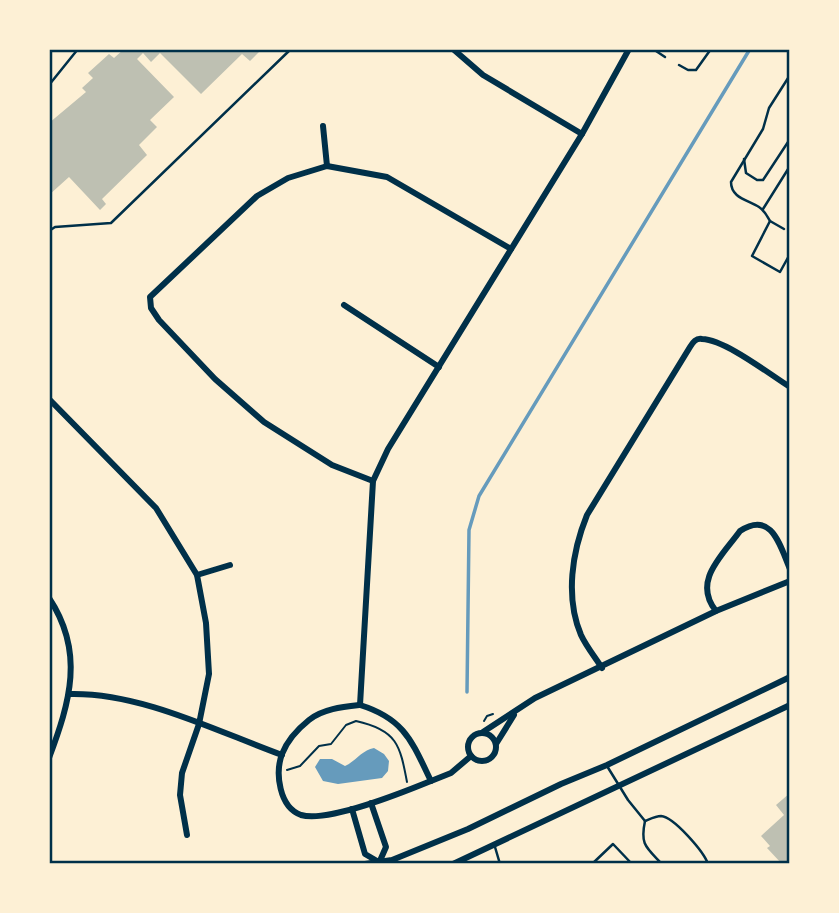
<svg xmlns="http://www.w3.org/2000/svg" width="839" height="913" viewBox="0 0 839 913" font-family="Raleway,sans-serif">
<rect width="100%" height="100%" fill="#fdf0d5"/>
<path fill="#669bbc" d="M374 748 384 754 389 761 388 771 382 778 338 784 323 781 315 767 320 759H332L345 766C356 761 362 750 374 748Z"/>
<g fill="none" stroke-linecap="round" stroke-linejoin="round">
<polyline stroke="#669bbc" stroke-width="3.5" points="467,692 469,530 479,496 750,49"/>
</g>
<g fill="#bec0b2">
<polygon points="124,49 262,49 250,61 242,54 201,94 160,53 151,62 143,53 137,59 174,97 150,120 157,127 139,145 147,155 102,199 106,204 100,210 69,177 49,195 49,123 86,92 82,88 93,78 88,73 109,54 114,58"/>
<polygon points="790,793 790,864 782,864 767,848 770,846 761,836 784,815 776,805"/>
</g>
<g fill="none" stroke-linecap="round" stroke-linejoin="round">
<g stroke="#003049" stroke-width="2">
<polyline points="484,721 487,716 493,714"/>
<path d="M287 770 300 766 319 746 331 744 346 725 356 721C397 730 400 745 407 782"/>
</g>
<g stroke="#003049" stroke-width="2.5">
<polyline points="653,49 665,57"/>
<polyline points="679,65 688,70 696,70 711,49"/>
<polyline points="49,85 78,49"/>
<polyline points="744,159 746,173 757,180 763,180 790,139"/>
<polyline points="763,209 790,166"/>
<path d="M770 221C767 216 765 211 759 207 748 200 731 198 731 182L763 129 769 108 790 75"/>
<polyline points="784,229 770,221 752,256 780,272 790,254"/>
<polyline points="49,231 55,227 111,223 291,49"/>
<polyline points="607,766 628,800 645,821"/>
<path d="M645 821C650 819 656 816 661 816 674 817 704 852 708 864"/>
<path d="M645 821C640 845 646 847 662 864"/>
<polyline points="495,847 500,864"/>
<polyline points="592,864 613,844 632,864"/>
</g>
<g stroke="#003049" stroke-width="6">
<polyline points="453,49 483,75 582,134"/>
<polyline points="323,126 327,166"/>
<polyline points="344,305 439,367"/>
<polyline points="49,399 156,508 197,575 206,623 209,674 199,724 182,773 180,795 187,835"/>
<polyline points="373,481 332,465 264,422 215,379 159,320 151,308 150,297 257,196 288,178 327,166 387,177 511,249"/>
<polyline points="197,575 230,565"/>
<path d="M49 598C85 652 70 702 49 758"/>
<path d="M716 611C692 581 722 556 740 531 772 510 780 546 790 569"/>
<path d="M602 668C595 657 586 646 581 635 565 597 572 552 587 515L690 347C693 342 696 338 702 339 726 340 769 374 790 387"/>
<path d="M69 694C140 692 216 731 282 755"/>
<polyline points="360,705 373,481 388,449 582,134 629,49"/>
<path d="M360 705C405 719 412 742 431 781 404 792 328 823 301 815 279 807 275 773 282 754 287 741 299 728 309 720 323 709 342 707 360 705Z"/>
<polyline points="483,732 535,698 716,611 790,581"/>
<circle cx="482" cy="747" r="14"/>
<polyline points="496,744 514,715"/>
<polyline points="431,781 451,773 471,756"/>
<polyline points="371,803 386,847 379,863"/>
<polyline points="352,809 365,854 377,861"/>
<polyline points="365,864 392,860 468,829 561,784 607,765 790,677"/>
<polyline points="453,864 790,705"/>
</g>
</g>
<rect width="839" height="913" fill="none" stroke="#fdf0d5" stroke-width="102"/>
<rect x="51" y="51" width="737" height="811" fill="none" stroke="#003049" stroke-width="2.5"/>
</svg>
